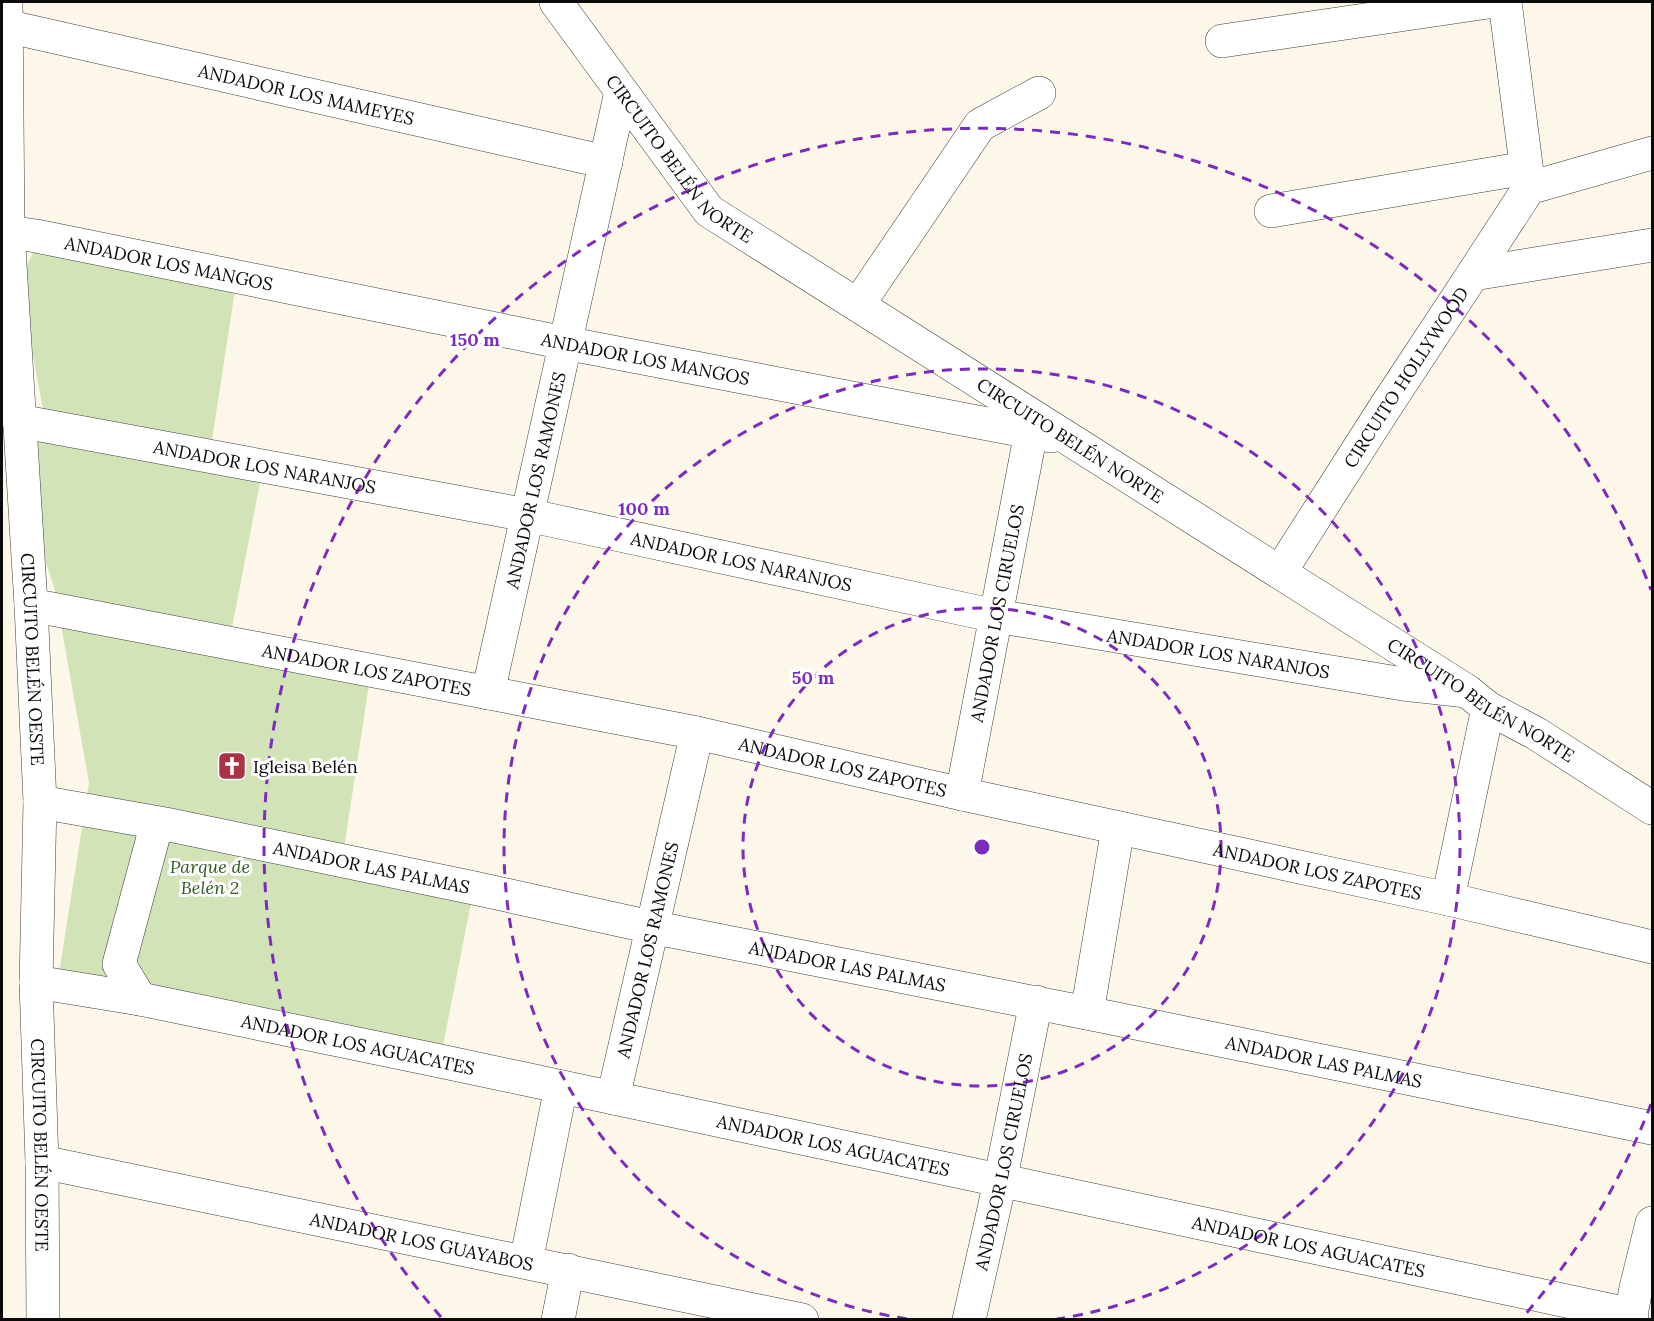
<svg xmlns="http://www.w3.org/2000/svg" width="1654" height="1321" viewBox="0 0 1654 1321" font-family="Lora,serif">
<rect width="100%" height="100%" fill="#fdf7ea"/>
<polygon fill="#d3e3b8" points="41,237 237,277 212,440 266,452 229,643 371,671 342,862 474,888 440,1061 57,986 89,783 55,591 35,527 29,447 46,426 19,280"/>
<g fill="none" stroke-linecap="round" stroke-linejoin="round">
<g stroke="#3d3d3d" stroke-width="34">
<g id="minor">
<path id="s1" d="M6 2 8 232 31 605 40 802 36 982 42 1162 43 1320"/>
<path id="s2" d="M556 2 709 211 1467 691 1488 708 1537 734 1652 808"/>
<path id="s3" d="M6 26 606 162"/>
<polyline points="1222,41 1488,2"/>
<polyline points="1529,188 1652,153"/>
<polyline points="1271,211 1526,168"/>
<path id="s4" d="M8 232 36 236 565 343 1051 436"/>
<polyline points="1473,274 1529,188 1505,2"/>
<polyline points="858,305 980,125 1039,93"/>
<path id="s5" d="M19 421 527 515 996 616 1403 684 1467 691"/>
<path id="s6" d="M1280 572 1384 409 1473 274 1652 245"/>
<path id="s7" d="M31 605 697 733 962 794 1448 899 1652 947"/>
<path id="s8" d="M488 693 621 92"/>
<path id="s9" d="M962 794 1031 432"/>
<path id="s10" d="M40 802 165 824 474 888 651 927 1087 1013 1652 1128"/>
<polyline points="1448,899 1488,708"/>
<path id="s11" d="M36 982 140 999 440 1061 1632 1315"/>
<polyline points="140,999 119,964 157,823"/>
<polyline points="1087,1013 1118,828"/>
<path id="s12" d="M613 1098 697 733"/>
<path id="s13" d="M42 1162 802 1320"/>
<polyline points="526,1262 561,1087"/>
<polyline points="558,1320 568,1270"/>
<path id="s14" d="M969 1320 1000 1182 1036 1002"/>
<polyline points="1630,1320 1636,1288 1652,1223"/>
</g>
</g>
<use href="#minor" stroke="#fff" stroke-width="33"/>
</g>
<g fill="none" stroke="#7b2cbf" stroke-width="3" stroke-dasharray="10 8">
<circle cx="982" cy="847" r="239"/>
<path d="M907 1319A478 478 0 1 1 1057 1319"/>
<path d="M1651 1104A717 717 0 0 1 1523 1317M441 1317A717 717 0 1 1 1651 590"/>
</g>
<defs>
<g id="church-square" transform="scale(1.5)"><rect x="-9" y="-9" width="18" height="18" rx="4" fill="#aa3245" stroke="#fff"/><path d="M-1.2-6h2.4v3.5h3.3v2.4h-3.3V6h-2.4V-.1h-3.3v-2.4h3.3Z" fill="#fff"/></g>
</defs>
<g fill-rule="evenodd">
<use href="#church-square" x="232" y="766"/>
</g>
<g text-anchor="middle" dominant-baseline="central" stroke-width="6" stroke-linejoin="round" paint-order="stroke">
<g font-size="18" fill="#0a0a0a" stroke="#fff">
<text stroke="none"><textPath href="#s3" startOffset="308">ANDADOR LOS MAMEYES</textPath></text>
<text stroke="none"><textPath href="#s2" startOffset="201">CIRCUITO BELÉN NORTE</textPath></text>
<text stroke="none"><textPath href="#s4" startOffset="164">ANDADOR LOS MANGOS</textPath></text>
<text stroke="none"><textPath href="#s4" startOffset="650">ANDADOR LOS MANGOS</textPath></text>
<text stroke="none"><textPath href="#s6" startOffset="232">CIRCUITO HOLLYWOOD</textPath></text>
<text stroke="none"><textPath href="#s2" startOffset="687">CIRCUITO BELÉN NORTE</textPath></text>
<text stroke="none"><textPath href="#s5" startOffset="250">ANDADOR LOS NARANJOS</textPath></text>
<text stroke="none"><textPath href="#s8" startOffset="218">ANDADOR LOS RAMONES</textPath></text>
<text stroke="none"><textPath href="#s5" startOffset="736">ANDADOR LOS NARANJOS</textPath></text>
<text stroke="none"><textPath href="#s9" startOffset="184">ANDADOR LOS CIRUELOS</textPath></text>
<text stroke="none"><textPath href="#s5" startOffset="1222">ANDADOR LOS NARANJOS</textPath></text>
<text stroke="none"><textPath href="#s1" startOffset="658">CIRCUITO BELÉN OESTE</textPath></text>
<text stroke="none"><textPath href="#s7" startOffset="342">ANDADOR LOS ZAPOTES</textPath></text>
<text stroke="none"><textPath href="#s2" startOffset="1173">CIRCUITO BELÉN NORTE</textPath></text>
<text stroke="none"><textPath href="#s7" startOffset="828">ANDADOR LOS ZAPOTES</textPath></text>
<text stroke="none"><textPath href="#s10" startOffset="338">ANDADOR LAS PALMAS</textPath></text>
<text stroke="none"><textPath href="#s7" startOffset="1314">ANDADOR LOS ZAPOTES</textPath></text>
<text stroke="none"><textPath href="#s12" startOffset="152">ANDADOR LOS RAMONES</textPath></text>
<text stroke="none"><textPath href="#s10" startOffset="824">ANDADOR LAS PALMAS</textPath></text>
<text stroke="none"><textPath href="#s11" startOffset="328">ANDADOR LOS AGUACATES</textPath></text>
<text stroke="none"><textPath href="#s10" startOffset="1310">ANDADOR LAS PALMAS</textPath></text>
<text stroke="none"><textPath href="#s1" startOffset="1144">CIRCUITO BELÉN OESTE</textPath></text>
<text stroke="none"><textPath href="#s11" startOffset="814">ANDADOR LOS AGUACATES</textPath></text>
<text stroke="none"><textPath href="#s14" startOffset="162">ANDADOR LOS CIRUELOS</textPath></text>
<text stroke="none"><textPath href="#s13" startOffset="388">ANDADOR LOS GUAYABOS</textPath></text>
<text stroke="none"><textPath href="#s11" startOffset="1300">ANDADOR LOS AGUACATES</textPath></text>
</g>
<g font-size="18" fill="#0a0a0a" stroke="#fff" text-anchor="start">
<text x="253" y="766">Igleisa Belén</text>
</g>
<g font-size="18" font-style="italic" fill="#345a23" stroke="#fff">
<text x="210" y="866">Parque de<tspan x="210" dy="21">Belén 2</tspan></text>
</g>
</g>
<circle cx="982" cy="847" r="9" fill="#7b2cbf" stroke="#fff" stroke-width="3"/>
<g font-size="18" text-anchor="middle" font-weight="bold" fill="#7b2cbf" stroke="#fff" stroke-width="6" stroke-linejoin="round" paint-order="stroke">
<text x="475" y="346">150 m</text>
<text x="644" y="515">100 m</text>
<text x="813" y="684">50 m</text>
</g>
<rect width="1654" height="1321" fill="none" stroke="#0a0a0a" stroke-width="6"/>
</svg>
